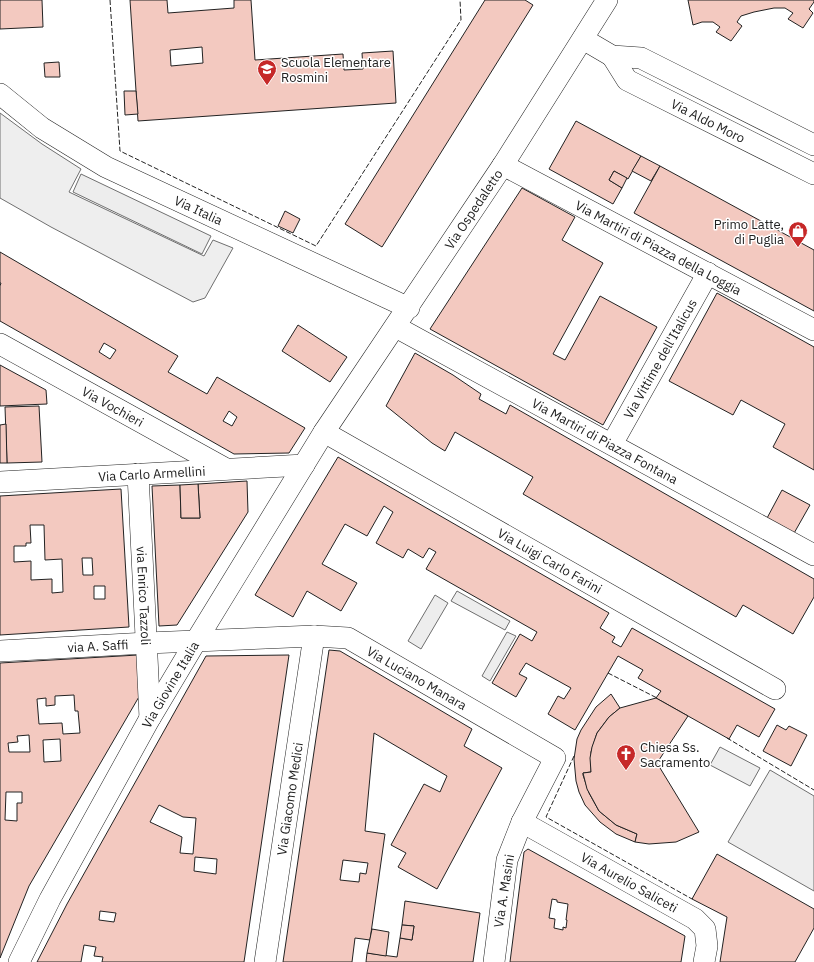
<svg xmlns="http://www.w3.org/2000/svg" width="814" height="962" viewBox="0 0 814 962" font-family="'IBM Plex Sans',sans-serif">
<rect width="100%" height="100%" fill="#fff"/>
<g fill="#eee" stroke="#6f6f6f">
<polygon points="0,113 42,144 81,169 69,192 204,256 213,240 233,248 205,298 193,302 51,227 0,198"/>
<polygon points="720,747 760,768 750,786 710,765"/>
<polygon points="770,770 814,796 814,891 728,842"/>
</g>
<g fill="#ededed" stroke="#6f6f6f">
<polygon points="81,174 211,236 202,254 73,192"/>
<polygon points="457,591 510,621 505,630 451,601"/>
<polygon points="435,595 448,603 421,649 408,641"/>
<polygon points="507,632 516,636 490,681 482,676"/>
</g>
<g fill="#f3c9c0" stroke="#222" fill-rule="evenodd">
<polygon points="0,0 42,0 43,27 0,29"/>
<path d="M130 0H167L168 13 234 8V0H251L255 60 343 54 344 70 363 69 362 53 393 51 396 103 138 121ZM202 47 203 63 171 66 170 50Z"/>
<polygon points="485,0 525,0 533,5 382,247 345,224"/>
<polygon points="688,0 814,0 814,2 809,9 813,13 803,28 788,19 793,13 785,8 774,8 754,12 741,16 737,22 742,26 731,41 716,32 720,27 713,22 702,22 693,25"/>
<polygon points="59,62 60,77 45,77 44,63"/>
<polygon points="124,91 136,91 138,114 125,115"/>
<polygon points="576,121 641,156 628,179 614,171 609,180 622,188 613,204 549,169"/>
<polygon points="641,156 660,166 651,181 632,171"/>
<polygon points="660,166 814,250 814,311 634,213"/>
<polygon points="614,171 627,178 622,188 609,180"/>
<polygon points="522,188 575,217 562,240 603,263 553,354 565,360 600,296 657,327 603,425 430,329"/>
<polygon points="285,211 300,219 293,233 278,226"/>
<path d="M0 252 178 356 168 372 207 394 217 377 305 428 289 453 234 454 0 321V286L1 283H0ZM104 343 116 350 110 359 99 352ZM229 411 237 417 232 426 223 421Z"/>
<polygon points="717,293 814,347 814,470 773,447 785,424 741,400 733,415 669,381"/>
<polygon points="298,325 347,357 330,382 282,351"/>
<polygon points="415,353 453,375 481,394 479,399 506,414 510,405 814,579 814,597 793,634 743,605 736,617 523,494 533,477 455,432 445,451 432,443 386,406"/>
<polygon points="0,365 46,390 47,404 0,406"/>
<polygon points="39,406 42,462 7,463 5,407"/>
<polygon points="6,424 7,463 0,463 0,425"/>
<polygon points="338,457 609,613 600,628 615,637 612,642 621,647 632,628 775,709 759,737 737,725 729,739 656,698 661,691 638,678 643,670 618,656 575,730 548,714 558,696 564,699 571,688 526,663 519,674 527,678 516,697 492,683 520,634 532,641 537,632 426,569 436,552 429,548 423,558 408,549 403,558 376,543 393,512 384,506 367,536 345,524 322,564 357,583 341,611 307,591 293,617 255,595"/>
<polygon points="247,481 248,512 177,625 159,626 152,486 180,485 181,518 200,518 198,484"/>
<polygon points="198,484 200,518 181,518 180,485"/>
<path d="M121 489 129 627 0 635V496ZM30 525H44L45 560 62 559 63 592 52 593V579L31 580V561L14 562V546H26V543H31ZM82 558H92L93 575H83ZM94 586H105V599H94Z"/>
<polygon points="782,490 810,505 793,535 766,520"/>
<path d="M329 650 340 651 472 729 464 746 502 768 437 889 398 867 406 853 391 845 424 784 440 792 447 776 374 733 365 831 385 834 370 940 355 938 352 962H283ZM343 860 368 863 366 874 360 873 359 882 340 880Z"/>
<path d="M138 655 140 695 29 886 0 958V663ZM74 695 75 711H78L80 733 63 734 62 723 39 724 37 699 46 698V706L55 705V696ZM29 735 30 752H9L8 743 18 742 17 736ZM60 739 61 761 44 762 43 740ZM6 792H22V803H17V821L5 820Z"/>
<path d="M289 655 244 962H102L103 957 94 956 96 947 84 945 81 962H37L67 904 206 656ZM159 805 183 817 196 818 193 854 180 853 182 837 150 822ZM195 857 217 859 216 874 194 871ZM100 911 116 913 114 922 99 920Z"/>
<polygon points="611,694 620,708 609,717 597,733 591,752 591,772 583,773 583,775 589,793 599,811 616,825 637,834 635,842 616,834 600,822 585,805 579,792 576,781 574,759 577,739 581,730 596,707"/>
<polygon points="656,698 688,716 657,763 699,832 676,842 649,844 635,842 637,834 616,825 599,811 587,789 583,773 591,772 590,758 592,747 597,733 609,717 620,708"/>
<polygon points="777,725 786,730 789,726 807,735 791,766 763,751"/>
<path d="M528 849 685 936 681 962H510L524 852ZM552 899 557 900V902L568 904 566 920H567L566 928 563 927V930L554 928 555 919 549 918Z"/>
<polygon points="717,854 814,909 814,928 795,962 720,962 727,917 692,899"/>
<polygon points="405,901 480,913 473,962 366,962 367,953 397,957 400,938 412,940 414,926 402,925"/>
<polygon points="402,925 414,926 412,940 400,938"/>
<polygon points="372,929 389,932 386,956 367,953"/>
</g>
<g fill="none" stroke-linecap="round" stroke-linejoin="round">
<g stroke="#222" stroke-width="22">
<g id="minor">
<polyline points="583,39 612,56 641,58 814,145"/>
<path id="s1" d="M612 56 627 80 814 174"/>
<path id="s2" d="M0 94 42 128 106 167 409 308"/>
<path id="s3" d="M503 165 814 330"/>
<path id="s4" d="M396 327 814 555"/>
<path id="s5" d="M0 344 226 469"/>
<path id="s6" d="M324 432 775 689"/>
<path id="s7" d="M612 444 708 273"/>
<path id="s8" d="M138 474 150 718"/>
<path id="s9" d="M0 482 304 465"/>
<path id="s10" d="M0 651 147 643 314 636 348 638 555 758 522 822 507 860 494 962"/>
<path id="s11" d="M522 822 695 919 705 929 707 946 704 962"/>
<path id="s12" d="M19 962 50 899 150 718 196 641 324 432 503 165 607 0"/>
<path id="s13" d="M265 962 314 636"/>
</g>
</g>
<use href="#minor" stroke="#fff" stroke-width="21"/>
<g stroke="#222" stroke-width="1" stroke-dasharray="5 2" stroke-linecap="butt">
<polyline points="110,0 120,151 316,246 461,20 460,0"/>
<polyline points="608,673 657,698"/>
<polyline points="727,738 814,790"/>
<polyline points="574,756 546,817 692,899 693,898"/>
</g>
</g>
<defs>
<g id="school-pin" transform="scale(1)"><path d="M0 17L-7.5 6A9.5 9.5 0 1 1 7.5 6Z" fill="#c62828" stroke="#fff"/><path d="M0-5L7-2L0 1L-7-2ZM-4 1L0 2.5L4 1V4Q0 6-4 4Z" fill="#fff"/></g>
<g id="shop-pin" transform="scale(1)"><path d="M0 17L-7.5 6A9.5 9.5 0 1 1 7.5 6Z" fill="#c62828" stroke="#fff"/><path d="M-5-2.5h2.3a2.7 3.5 0 0 1 5.4 0H5L5.5 6h-11ZM-1.5-2.5h3a1.5 2.3 0 0 0-3 0Z" fill="#fff"/></g>
<g id="church-pin" transform="scale(1)"><path d="M0 17L-7.5 6A9.5 9.5 0 1 1 7.5 6Z" fill="#c62828" stroke="#fff"/><path d="M-1.2-6h2.4v3.5h3.3v2.4h-3.3V6h-2.4V-.1h-3.3v-2.4h3.3Z" fill="#fff"/></g>
</defs>
<g fill-rule="evenodd">
<use href="#school-pin" x="267" y="69"/>
<use href="#shop-pin" x="798" y="231"/>
<use href="#church-pin" x="626" y="754"/>
</g>
<g text-anchor="middle" dominant-baseline="central" stroke-width="3" stroke-linejoin="round" paint-order="stroke">
<g font-size="13" fill="#222" stroke="#fff" text-anchor="start">
<text x="281" y="62">Scuola Elementare<tspan x="281" dy="15">Rosmini</tspan></text>
<text x="784" y="224" text-anchor="end">Primo Latte,<tspan x="784" dy="15">di Puglia</tspan></text>
<text x="640" y="747">Chiesa Ss.<tspan x="640" dy="15">Sacramento</tspan></text>
</g>
<g font-size="13" fill="#222" stroke="#fff">
<text stroke="none"><textPath href="#s1" startOffset="119">Via Aldo Moro</textPath></text>
<text stroke="none"><textPath href="#s2" startOffset="231">Via Italia</textPath></text>
<text stroke="none"><textPath href="#s12" startOffset="880">Via Ospedaletto</textPath></text>
<text stroke="none"><textPath href="#s3" startOffset="176">Via Martiri di Piazza della Loggia</textPath></text>
<text stroke="none"><textPath href="#s7" startOffset="98">Via Vittime dell'Italicus</textPath></text>
<text stroke="none"><textPath href="#s5" startOffset="129">Via Vochieri</textPath></text>
<text stroke="none"><textPath href="#s4" startOffset="238">Via Martiri di Piazza Fontana</textPath></text>
<text stroke="none"><textPath href="#s9" startOffset="152">Via Carlo Armellini</textPath></text>
<text stroke="none"><textPath href="#s6" startOffset="260">Via Luigi Carlo Farini</textPath></text>
<text stroke="none"><textPath href="#s8" startOffset="122">via Enrico Tazzoli</textPath></text>
<text stroke="none"><textPath href="#s10" startOffset="98">via A. Saffi</textPath></text>
<text stroke="none"><textPath href="#s10" startOffset="428">Via Luciano Manara</textPath></text>
<text stroke="none"><textPath href="#s12" startOffset="316">Via Giovine Italia</textPath></text>
<text stroke="none"><textPath href="#s13" startOffset="165">Via Giacomo Medici</textPath></text>
<text stroke="none"><textPath href="#s11" startOffset="123">Via Aurelio Saliceti</textPath></text>
<text transform="translate(504 891) rotate(-81)">Via A. Masini</text>
</g>
</g>
</svg>
